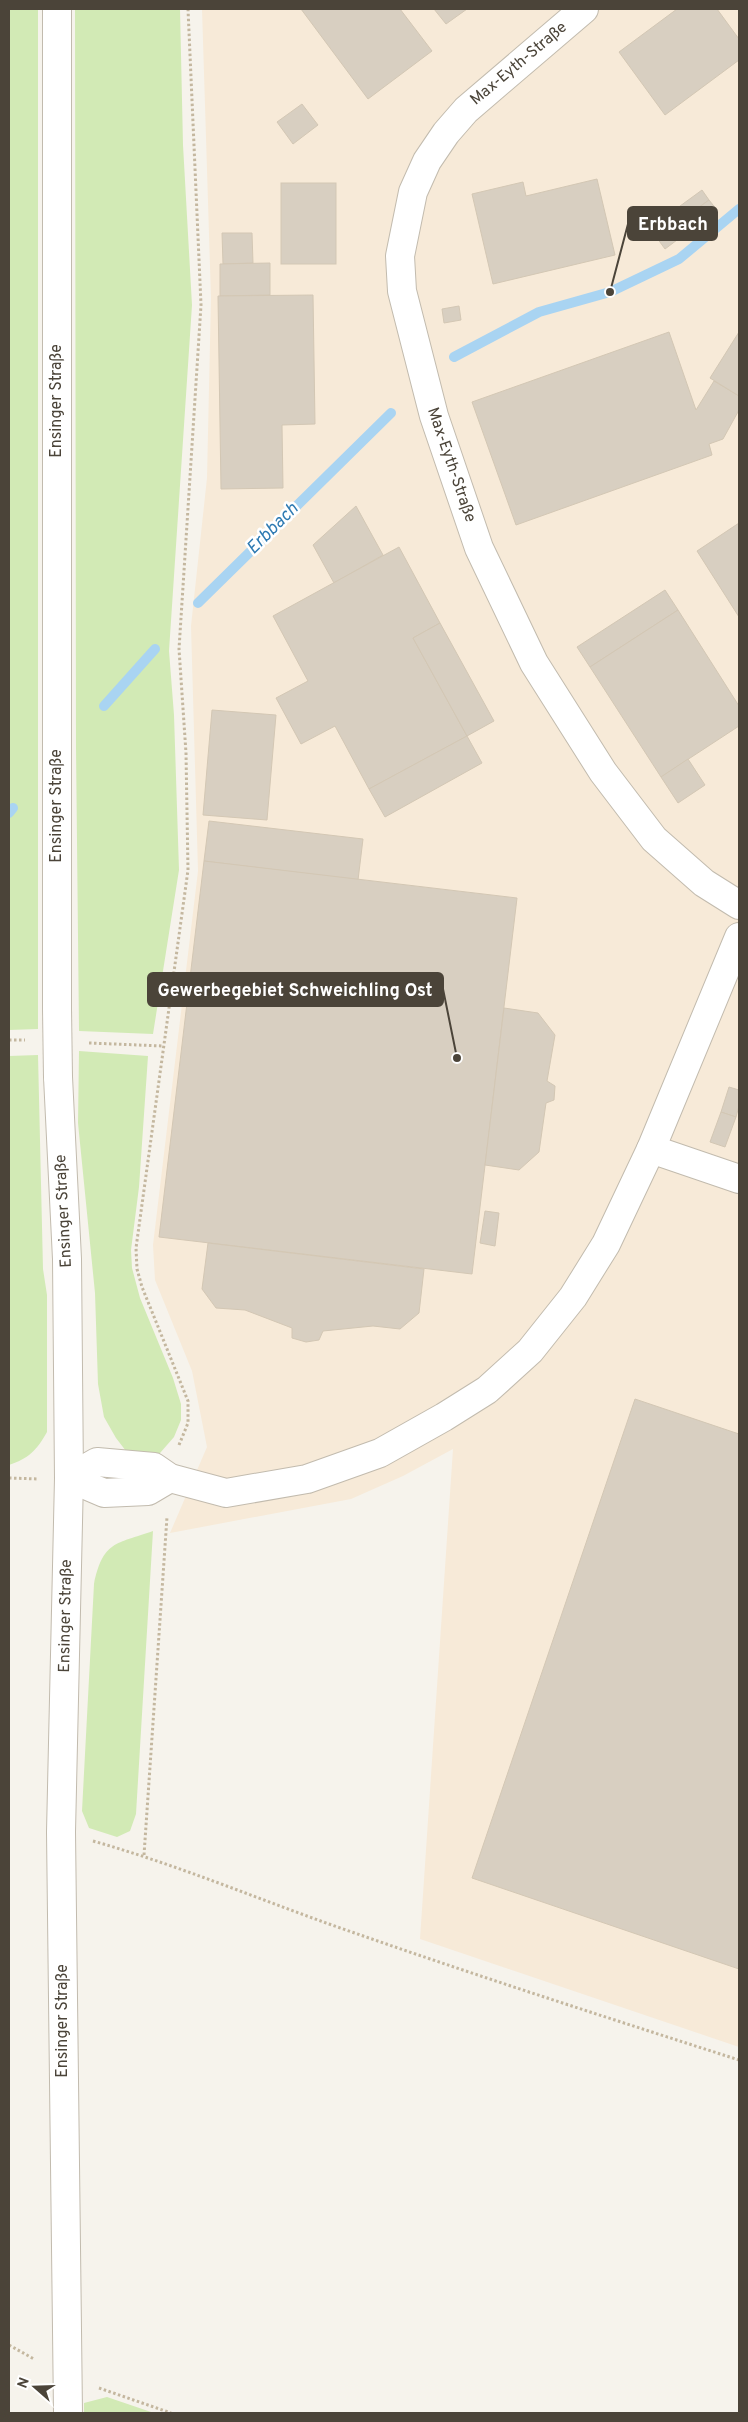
<svg xmlns="http://www.w3.org/2000/svg" width="748" height="2422" viewBox="0 0 748 2422" font-family="Overpass,sans-serif">
<rect width="100%" height="100%" fill="#f6f3ec"/>
<polygon fill="#f7ead8" points="202,9 739,9 739,2047 420,1939 453,1449 403,1476 351,1499 170,1533 207,1447 192,1371 155,1280 153,1245 198,871 191,626 207,478 211,298"/>
<g fill="#d2eab5">
<polygon points="9,9 38,9 38,1029 9,1030"/>
<polygon points="75,9 180,9 183,145 192,305 169,651 174,715 179,870 153,1034 79,1031 76,747"/>
<polygon points="79,1051 148,1056 139,1187 131,1250 132,1268 140,1298 173,1378 181,1404 181,1420 174,1437 160,1453 142,1457 126,1451 116,1438 104,1417 98,1384 95,1293 78,1123"/>
<path d="M38 1055 43 1269 47 1295V1432C37 1450 28 1459 9 1465V1056Z"/>
<path d="M153 1531 136 1814 130 1831 117 1837 89 1828 82 1811 94 1584C103 1541 116 1544 153 1531Z"/>
<polygon points="107,2397 154,2413 84,2413 84,2403"/>
</g>
<g fill="none" stroke-linecap="round" stroke-linejoin="round">
<g stroke="#a9d4f2" stroke-width="10">
<polyline points="454,357 539,312 610,292 679,259 739,209"/>
<polyline points="198,603 391,413"/>
<polyline points="104,706 155,649"/>
<polyline points="9,813 13,808"/>
</g>
</g>
<g fill="#d8cfc1" stroke="#d3c7b4">
<polygon points="301,9 400,9 432,51 368,99"/>
<polygon points="434,9 467,9 446,24"/>
<polygon points="677,9 717,9 739,39 739,60 665,115 619,52"/>
<polygon points="302,104 318,125 293,144 277,122"/>
<polygon points="597,179 615,255 493,284 472,194 523,182 526,196"/>
<rect x="281" y="183" width="55" height="81"/>
<polygon points="702,190 709,200 657,238 650,228"/>
<polygon points="709,200 717,210 665,249 657,238"/>
<polygon points="222,233 252,233 253,263 223,264"/>
<polygon points="270,263 270,295 220,296 220,264"/>
<polygon points="313,295 315,424 282,425 283,488 221,489 218,296"/>
<polygon points="459,306 461,320 444,323 442,309"/>
<polygon points="669,332 696,410 714,381 739,396 739,410 723,439 709,444 712,455 516,525 472,402"/>
<polygon points="739,332 739,396 710,378"/>
<polygon points="356,506 383,555 334,583 313,545"/>
<polygon points="739,523 739,617 697,551"/>
<polygon points="399,547 440,623 413,638 467,736 369,789 335,726 301,744 276,698 308,681 273,616"/>
<polygon points="665,590 678,610 590,667 577,647"/>
<polygon points="678,610 739,706 739,726 661,777 590,667"/>
<polygon points="440,623 494,721 467,736 413,638"/>
<polygon points="212,710 276,715 267,820 203,815"/>
<polygon points="467,736 482,763 385,817 369,789"/>
<polygon points="688,759 705,785 678,803 661,777"/>
<polygon points="209,821 363,839 358,880 204,861"/>
<polygon points="204,861 517,898 472,1274 159,1237"/>
<polygon points="504,1008 538,1013 555,1035 547,1081 555,1086 554,1100 546,1103 539,1152 519,1170 485,1165"/>
<polygon points="729,1087 739,1090 739,1106 736,1117 721,1112"/>
<polygon points="721,1112 736,1117 725,1147 710,1142"/>
<polygon points="485,1211 499,1213 495,1246 480,1243"/>
<polygon points="208,1243 424,1269 419,1313 400,1329 373,1326 323,1331 319,1340 306,1342 292,1338 292,1328 245,1310 216,1308 202,1289"/>
<polygon points="635,1399 739,1434 739,1969 472,1878"/>
</g>
<g fill="none" stroke-linecap="round" stroke-linejoin="round">
<g stroke="#c2bbae" stroke-width="30">
<g id="minor">
<polyline points="584,9 466,110 446,133 427,161 413,192 400,256 402,291 434,416 479,548 534,663 603,772 654,839 704,883 739,905"/>
<polyline points="651,1149 739,1179"/>
<polyline points="69,1478 97,1462 154,1467 170,1478 226,1493 307,1479 380,1453 444,1417 487,1390 530,1351 573,1297 606,1244 651,1149 739,937"/>
<polyline points="69,1478 104,1493 148,1491 170,1478"/>
</g>
</g>
<g stroke="#c2bbae" stroke-width="30">
<g id="tertiary">
<polyline points="57,9 57,1009"/>
<polyline points="58,1077 67,1259 69,1478 61,1832 68,2413"/>
</g>
</g>
<g stroke="#c4b79f" stroke-width="3" stroke-dasharray="2.5 2.5" stroke-linecap="butt">
<polyline points="9,1040 25,1040"/>
<polyline points="89,1043 163,1046"/>
<polyline points="179,1445 188,1423 188,1401 142,1287 137,1269 136,1248 188,870 186,753 179,649 201,305 188,9"/>
<polyline points="9,1478 38,1479"/>
<path d="M93 1841C174 1864 251 1896 329 1924 465 1972 602 2016 739 2060"/>
<polyline points="144,1855 167,1517"/>
<polyline points="9,2345 34,2359"/>
<polyline points="99,2388 171,2413"/>
</g>
<use href="#minor" stroke="#fff" stroke-width="28"/>
<use href="#tertiary" stroke="#fff" stroke-width="28"/>
<g stroke="#c2bbae" stroke-width="30" stroke-linecap="butt">
<polyline id="tertiary-bridge" points="57,1009 58,1077"/>
</g>
<use href="#tertiary-bridge" stroke="#fff" stroke-width="28"/>
</g>
<g text-anchor="middle" dominant-baseline="central" stroke-width="5" stroke-linejoin="round" paint-order="stroke">
<g font-size="16" fill="#4b4439" stroke="#fff">
<text transform="translate(519 64) rotate(-40)">Max-Eyth-Straße</text>
<text transform="translate(57 401) rotate(-90)">Ensinger Straße</text>
<text transform="translate(451 465) rotate(71)">Max-Eyth-Straße</text>
<text transform="translate(57 806) rotate(-90)">Ensinger Straße</text>
<text transform="translate(64 1211) rotate(-93)">Ensinger Straße</text>
<text transform="translate(66 1616) rotate(-89)">Ensinger Straße</text>
<text transform="translate(63 2021) rotate(-90)">Ensinger Straße</text>
</g>
<g font-size="18" font-style="italic" fill="#2e7ab2" stroke="#fff">
<text transform="translate(273 529) rotate(-45)">Erbbach</text>
</g>
</g>
<path fill="none" stroke="#4b4439" stroke-width="2" d="M610 292L628 224M457 1058L443 989"/>
<g fill="#4b4439" stroke="#fff" stroke-width="2">
<circle cx="610" cy="292" r="5"/>
<circle cx="457" cy="1058" r="5"/>
</g>
<g fill="#4b4439" stroke="#4b4439" stroke-width="2">
<rect x="628" y="207" width="89" height="33" rx="5"/>
<rect x="148" y="973" width="295" height="33" rx="5"/>
</g>
<g font-size="18" text-anchor="middle" font-weight="bold" fill="#fff">
<text x="673" y="230">Erbbach</text>
<text x="295" y="996">Gewerbegebiet Schweichling Ost</text>
</g>
<rect width="748" height="2422" fill="none" stroke="#4b4439" stroke-width="20"/>
<g transform="translate(35 2387) rotate(290)" stroke="#ffffff" stroke-width="4" paint-order="stroke">
<path d="M0-4L9 19L0 12L-9 19Z" fill="#4b4439"/>
<text y="-8" font-size="14" font-weight="bold" text-anchor="middle" fill="#4b4439">N</text>
</g>
</svg>
